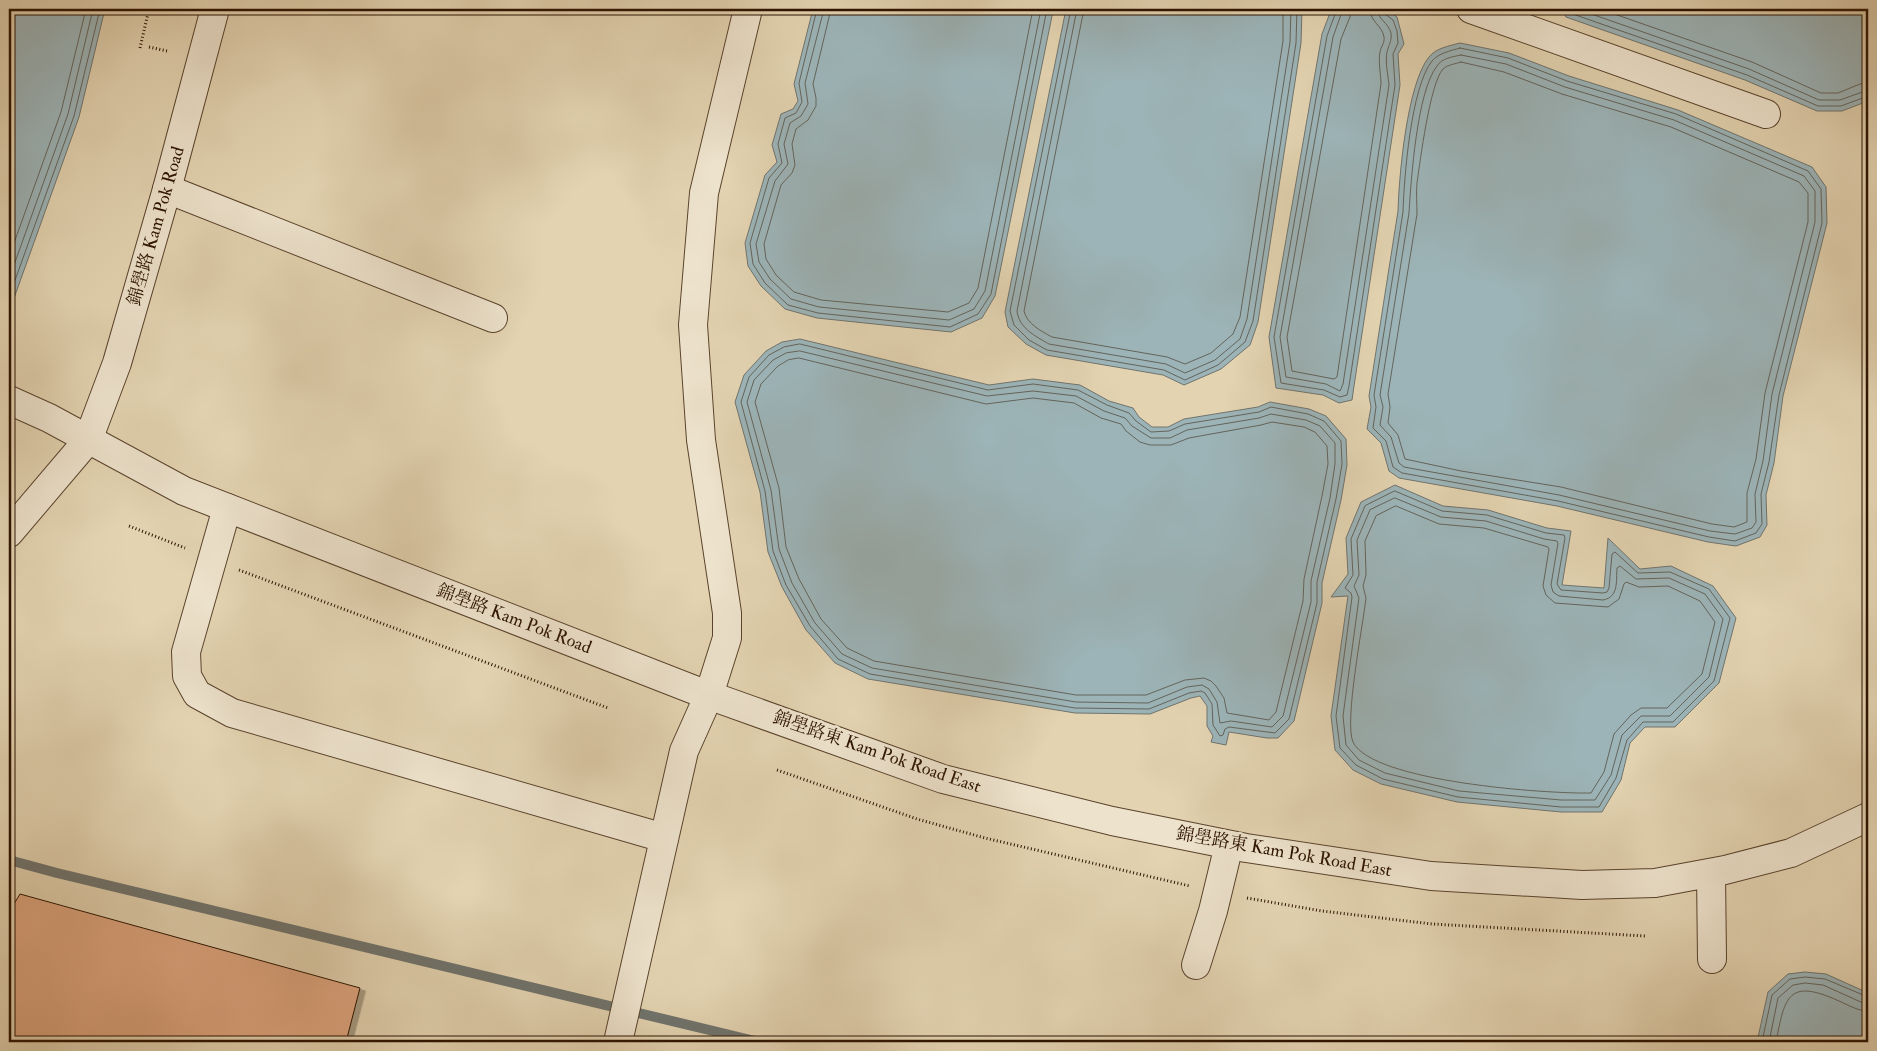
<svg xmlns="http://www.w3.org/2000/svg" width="1877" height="1051" viewBox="0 0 1877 1051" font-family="'IM FELL Double Pica','Noto Serif TC',serif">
<defs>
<filter id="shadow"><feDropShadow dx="5.5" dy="3" stdDeviation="0" flood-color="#0004"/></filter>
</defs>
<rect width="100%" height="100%" fill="#e3d3b1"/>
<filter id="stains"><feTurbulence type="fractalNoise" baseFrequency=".004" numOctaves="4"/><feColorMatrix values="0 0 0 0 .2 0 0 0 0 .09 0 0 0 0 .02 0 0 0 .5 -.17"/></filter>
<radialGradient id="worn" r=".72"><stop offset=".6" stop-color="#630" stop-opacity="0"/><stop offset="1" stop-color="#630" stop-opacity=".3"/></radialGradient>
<g fill="#9cb4b8" stroke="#70746e">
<polygon points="9,9 105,9 79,117 9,312"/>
<polygon points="813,9 1051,9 1053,11 995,296 982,318 951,332 817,318 785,309 761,286 748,266 745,243 765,175 777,162 772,145 781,114 793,109 798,101 794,84"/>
<polygon points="1066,9 1302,9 1301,43 1258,322 1250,345 1221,369 1184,385 1163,375 1046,355 1026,344 1008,327 1005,312"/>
<polygon points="1333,9 1386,9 1397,17 1404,44 1398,54 1400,85 1354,386 1352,400 1339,403 1323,395 1276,388 1269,337 1322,34 1330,13"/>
<polygon points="1562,9 1868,9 1868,101 1842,111 1817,111 1745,80 1566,17"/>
<path d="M1460 43 1509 53 1569 76 1678 110 1812 167 1826 187 1827 223 1783 396 1774 463 1766 495 1767 525 1760 537 1736 546 1708 542 1557 506 1399 478 1389 471 1381 443 1367 429 1371 407 1369 396 1398 211C1399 176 1407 84 1429 57 1436 48 1449 46 1460 43Z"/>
<polygon points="800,339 989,385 1033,379 1080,385 1109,401 1133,408 1139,417 1152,427 1168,427 1184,419 1258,407 1270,402 1309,409 1326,416 1346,439 1347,465 1341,500 1322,583 1322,603 1294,721 1278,738 1267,738 1229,732 1226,745 1211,742 1213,736 1207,726 1207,706 1200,696 1191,698 1150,714 1075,713 868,679 835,663 806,630 782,587 768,552 760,492 735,402 744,375 766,351 782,342"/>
<polygon points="1395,485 1443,506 1488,510 1547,528 1571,531 1562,585 1604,588 1608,538 1640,569 1671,566 1713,586 1736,618 1719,683 1675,727 1645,727 1630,743 1621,780 1602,812 1561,812 1457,802 1381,784 1353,770 1335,750 1331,716 1348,596 1331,597 1348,574 1346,538 1361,502"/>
<polygon points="1805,972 1826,974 1868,993 1868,1042 1757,1042 1768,992 1788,974"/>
</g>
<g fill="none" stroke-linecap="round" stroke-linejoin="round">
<g stroke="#64645c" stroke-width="1">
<polyline points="817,9 799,83 802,102 796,113 785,118 778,144 782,163 769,178 750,243 753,264 765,283 788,305 818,313 950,327 978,314 991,294 1047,9"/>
<polyline points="824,9 805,83 808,104 801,116 790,123 784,144 788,164 775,181 756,244 759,262 770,279 791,299 819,307 949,320 974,309 985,291 1041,9"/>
<polyline points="831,9 813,84 816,98 816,106 808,120 796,129 792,144 795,165 792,173 781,185 764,244 766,259 776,275 794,292 821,300 948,312 969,303 978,288 1033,9"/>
<polyline points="1071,9 1010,311 1014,325 1029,340 1047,350 1164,370 1185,380 1218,365 1245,342 1253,321 1296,43 1297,9"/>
<path d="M1077 9 1017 311C1019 328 1035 336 1049 344L1166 364 1185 373 1215 360 1240 339 1247 319 1290 42 1291 9"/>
<path d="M1084 9 1024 311C1027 324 1041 331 1052 337L1167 357 1185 364 1211 353 1233 334 1240 317 1283 41V9"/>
<polyline points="1337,9 1327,36 1274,337 1281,383 1324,390 1340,397 1347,395 1349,386 1395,85 1393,54 1398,43 1397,31 1393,20 1385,14 1384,9"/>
<path d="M1343 9 1333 37 1280 337 1286 377 1326 384 1340 391 1343 384 1389 85C1388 75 1385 62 1387 52 1389 44 1392 41 1391 33 1388 22 1378 20 1377 9"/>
<path d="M1351 9 1350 17 1341 39 1287 337 1292 371 1334 379 1337 377 1381 84C1381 74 1378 62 1380 52 1381 46 1385 43 1384 37 1382 25 1370 22 1370 9"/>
<polyline points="1567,9 1570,13 1747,75 1818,106 1841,106 1868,96"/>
<polyline points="1577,9 1749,69 1819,100 1840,100 1868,90"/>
<polyline points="1600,9 1752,62 1821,93 1838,93 1860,84 1868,83"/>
<path d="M1460 48 1508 58 1567 81 1676 114 1808 171 1821 189 1822 223 1779 395 1769 462 1761 494 1762 524 1756 533 1735 541 1709 537 1558 501 1402 473 1393 467 1386 441 1373 428 1376 407 1374 395 1403 212C1404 178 1411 87 1432 61 1439 53 1450 51 1460 48Z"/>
<path d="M1461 55 1506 64 1565 87 1674 120 1804 176 1815 191V222L1772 394 1763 461 1755 494 1756 522 1752 528 1735 534 1710 531 1559 495 1404 467 1399 463 1391 437 1380 425 1383 407 1380 395 1409 213C1411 180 1417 91 1437 66 1442 58 1452 57 1461 55Z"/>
<path d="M1461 62 1504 72 1562 94 1671 127 1799 182 1808 193V222L1765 393 1756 459 1747 493V522L1734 527 1712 524 1561 487 1461 471 1405 459 1398 435 1388 423 1390 407 1388 394 1417 214C1417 204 1416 193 1417 183 1420 162 1430 83 1443 69 1447 65 1455 64 1461 62Z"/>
<polyline points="9,257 61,112 86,9"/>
<polyline points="9,279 68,114 93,9"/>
<polyline points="9,297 74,116 100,9"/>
<polygon points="800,344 988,390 1033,384 1078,390 1107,405 1129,413 1136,421 1151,432 1169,431 1185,424 1259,412 1271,407 1308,414 1324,421 1341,441 1342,464 1336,499 1317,582 1317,603 1289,719 1275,733 1229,727 1225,729 1223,735 1220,736 1213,725 1212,704 1205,693 1201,691 1189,693 1149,709 1075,708 870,674 838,659 810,626 786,585 773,551 765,491 741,402 749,377 769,355 784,347"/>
<polygon points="800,351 987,396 1033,391 1076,396 1104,411 1125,418 1132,426 1151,438 1170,438 1187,430 1259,418 1271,414 1306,420 1320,426 1335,443 1335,464 1330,498 1311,581 1311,602 1283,716 1272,727 1231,721 1220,723 1217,702 1209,689 1202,685 1187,687 1148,703 1076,702 872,668 842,654 815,623 792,583 779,549 771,490 747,402 754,380 773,360 786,353"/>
<polygon points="799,358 986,404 1033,398 1074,403 1101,418 1121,424 1126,431 1140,442 1150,445 1171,445 1189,438 1261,425 1272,422 1304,427 1315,432 1327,446 1328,464 1322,496 1304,579 1303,601 1276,712 1269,720 1227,713 1224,698 1216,686 1211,681 1204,678 1185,680 1146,695 1076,695 874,661 847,648 821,619 799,579 786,547 779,488 755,402 761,384 778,366 788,360"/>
<polygon points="1395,491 1442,511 1487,515 1546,533 1564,535 1565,538 1557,584 1561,590 1603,593 1607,592 1609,588 1612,554 1615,552 1638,573 1670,572 1709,589 1730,618 1714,681 1673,722 1643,722 1627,740 1616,778 1599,807 1561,807 1458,797 1383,779 1356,765 1340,748 1336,716 1352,597 1351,593 1345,588 1353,575 1351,539 1365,506"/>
<path d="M1395 498 1441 517 1486 521 1544 539 1557 541 1558 543 1551 585 1553 592 1559 596 1603 600C1619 597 1616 581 1617 568L1620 566 1636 579 1669 578 1705 594 1723 619 1709 677 1670 716H1641L1622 735 1611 775 1595 800H1561L1459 791 1385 773 1359 760 1346 745 1343 716 1359 598 1354 586 1359 575 1357 540 1370 510Z"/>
<path d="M1396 506 1439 524 1484 528 1548 547 1549 549 1543 586 1546 595 1555 603 1608 607 1619 599 1624 584 1626 582 1639 587 1668 586 1700 601 1715 622 1702 674 1667 708H1641L1631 715 1614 734 1604 772 1591 793C1548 794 1372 782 1353 742 1344 722 1363 625 1366 598L1363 586 1366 575 1365 541 1376 516Z"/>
<polyline points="1762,1042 1772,995 1790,979 1805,977 1825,979 1868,997"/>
<polyline points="1769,1042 1778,998 1793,985 1805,983 1823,985 1863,1003 1868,1003"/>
<path d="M1776 1042C1785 996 1788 978 1839 1001 1848 1005 1858 1011 1868 1011"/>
</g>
<polyline stroke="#70746e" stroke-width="10" points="9,860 57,873 759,1042"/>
</g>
<polygon fill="#dea57f" stroke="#2d1300" filter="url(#shadow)" points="20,894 360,988 346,1042 9,1042 9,906 12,907"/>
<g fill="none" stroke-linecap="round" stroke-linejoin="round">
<g stroke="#5a432c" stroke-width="30">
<g id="minor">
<polyline points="1471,9 1766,114"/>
<polyline points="167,189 493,318"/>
<polyline points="9,400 49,418 184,491 697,691 943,779 1112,821 1246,848 1431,876 1582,885 1655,883 1725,870 1791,853 1868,817"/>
<polyline points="227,508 186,652 187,676 197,694 232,713 664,838"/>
<polyline points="9,533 88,440 117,363 167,189 215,9"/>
<polyline points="1711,873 1712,959"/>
<polyline points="1196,965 1213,911 1229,845"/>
<polyline points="618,1042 684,751 709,695 727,638 727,613 701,440 693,325 704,193 748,9"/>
</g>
</g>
<g stroke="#2d1300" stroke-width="3" stroke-dasharray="1 2.5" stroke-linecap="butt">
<polyline points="149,47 167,51"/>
<polyline points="140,48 149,9"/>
<polyline points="129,526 185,548"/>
<polyline points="239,570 608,708"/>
<polyline points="777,770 917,819 985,838 1190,886"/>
<polyline points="1247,898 1322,911 1432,924 1645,936"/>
</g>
<use href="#minor" stroke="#ede2cc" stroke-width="28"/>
</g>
<g text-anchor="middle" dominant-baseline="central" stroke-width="5" stroke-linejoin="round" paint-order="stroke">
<g font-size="18" fill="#2d1300" stroke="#ede2cc">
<text transform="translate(156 226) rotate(-74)">錦壆路 Kam Pok Road</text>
<text transform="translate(514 619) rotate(21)">錦壆路 Kam Pok Road</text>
<text transform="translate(877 752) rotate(19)">錦壆路東 Kam Pok Road East</text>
<text transform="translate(1284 852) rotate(10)">錦壆路東 Kam Pok Road East</text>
</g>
</g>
<rect width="1877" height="1051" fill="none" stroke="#e3d3b1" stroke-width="30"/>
<rect x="10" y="10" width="1857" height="1031" fill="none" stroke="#2d1300" stroke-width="2.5"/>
<rect x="15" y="15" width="1847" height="1021" fill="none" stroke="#2d1300"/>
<rect width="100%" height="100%" filter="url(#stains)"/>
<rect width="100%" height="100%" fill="url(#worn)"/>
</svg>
